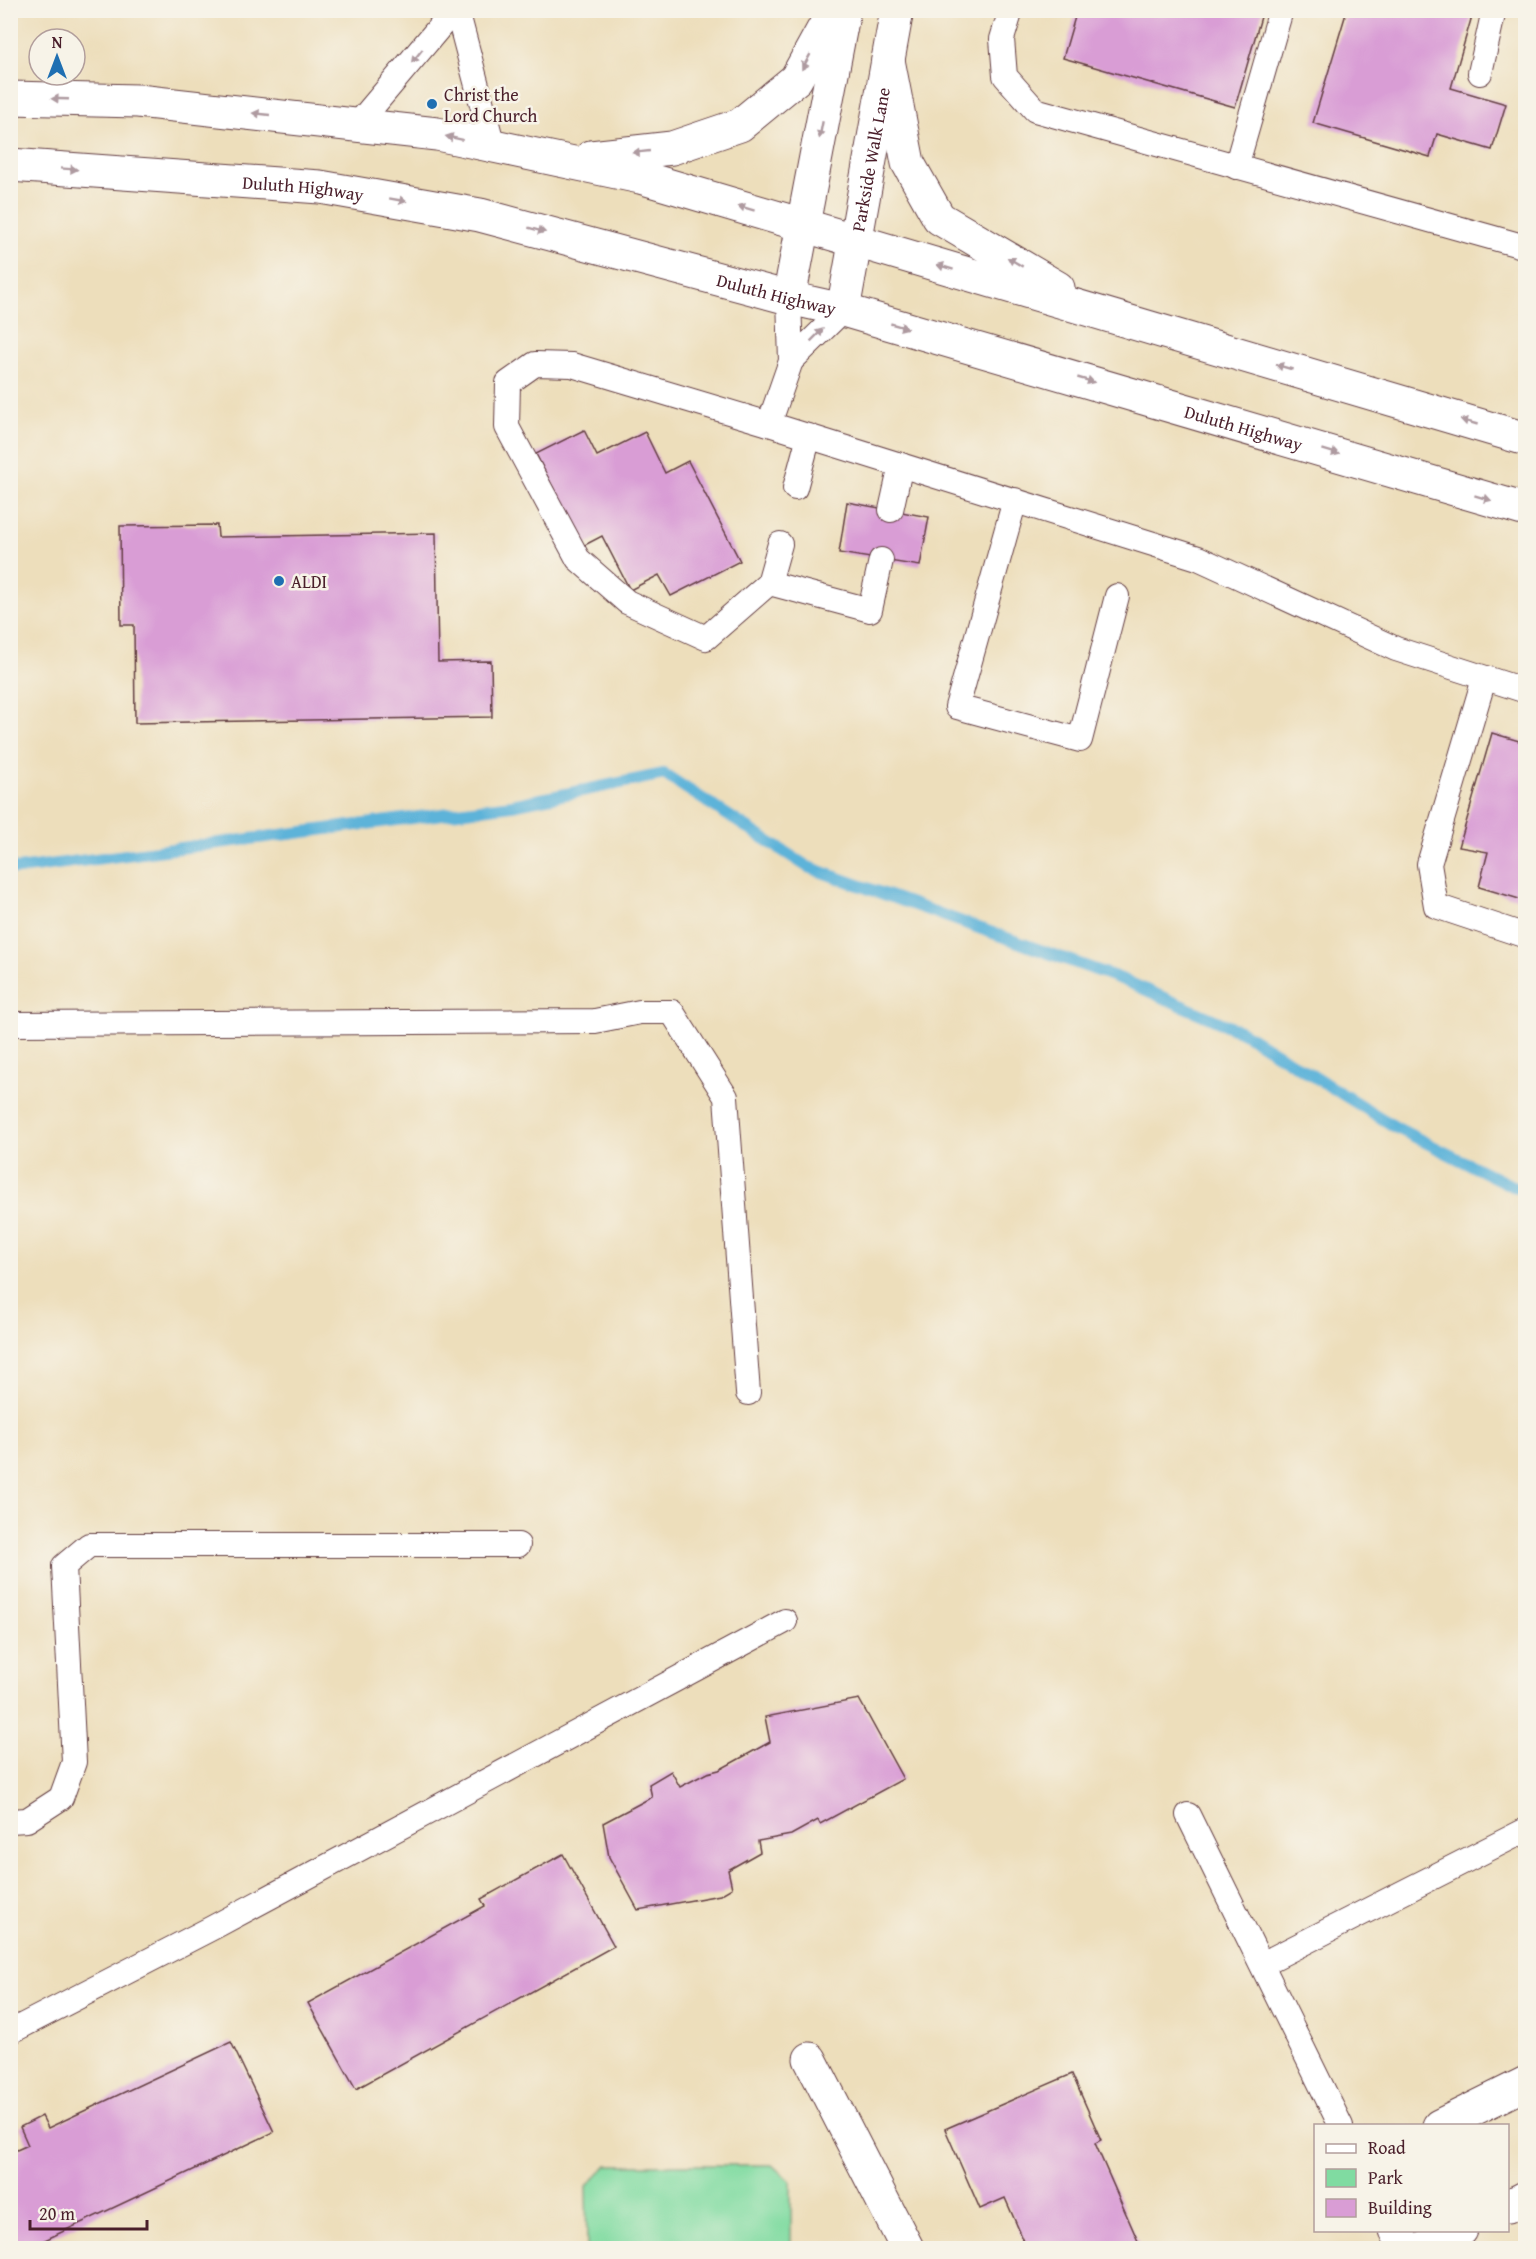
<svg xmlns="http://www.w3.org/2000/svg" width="1536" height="2259" viewBox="0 0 1536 2259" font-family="'Gentium Book Plus',serif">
<rect width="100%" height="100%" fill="#f7f3e8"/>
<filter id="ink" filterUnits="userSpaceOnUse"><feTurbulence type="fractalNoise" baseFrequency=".0167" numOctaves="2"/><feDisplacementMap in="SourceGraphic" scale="12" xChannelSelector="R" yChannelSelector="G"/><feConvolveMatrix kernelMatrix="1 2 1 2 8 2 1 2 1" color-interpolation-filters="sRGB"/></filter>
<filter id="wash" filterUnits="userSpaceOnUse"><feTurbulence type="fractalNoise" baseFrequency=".008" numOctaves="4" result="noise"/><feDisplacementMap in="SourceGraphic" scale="24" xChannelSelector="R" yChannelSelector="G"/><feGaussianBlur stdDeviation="1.35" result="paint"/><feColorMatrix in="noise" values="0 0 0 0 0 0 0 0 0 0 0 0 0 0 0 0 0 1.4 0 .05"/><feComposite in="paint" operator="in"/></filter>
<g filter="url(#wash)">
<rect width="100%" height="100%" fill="#eddebb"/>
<polygon fill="#80dba1" stroke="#657d66" stroke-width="1.5" points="607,2165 772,2165 791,2182 791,2248 587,2248 586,2187"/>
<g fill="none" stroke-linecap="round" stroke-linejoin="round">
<polyline stroke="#5db3d9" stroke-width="12" points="10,868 18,869 512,805 664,774 808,867 1121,979 1242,1032 1397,1128 1512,1186 1526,1189"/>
</g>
<g id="blocks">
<g fill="#d99dd5">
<polygon points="1077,10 1263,10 1235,107 1063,58"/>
<polygon points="1347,10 1455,10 1472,16 1451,88 1506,104 1492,150 1437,134 1430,157 1313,123"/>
<polygon points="584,430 597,456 645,432 665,473 688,461 740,561 671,596 659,575 630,590 602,536 583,546 536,454"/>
<polygon points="847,502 929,517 920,566 839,553"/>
<polygon points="217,525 218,537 436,533 438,662 491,661 492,717 135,723 134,625 121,625 120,526"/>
<polygon points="1492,733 1526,743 1526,901 1479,887 1488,852 1459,847"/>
<polygon points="859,1699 903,1779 820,1824 818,1820 791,1835 758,1841 760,1852 728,1870 732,1888 720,1895 638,1910 609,1857 603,1823 652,1797 649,1784 671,1771 680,1787 707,1773 719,1770 770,1742 765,1717"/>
<polygon points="563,1854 614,1946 356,2089 308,2003 485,1906 481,1899"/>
<polygon points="231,2042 274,2132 28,2248 10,2248 10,2153 28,2145 20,2127 42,2116 48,2128"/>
<polygon points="1072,2074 1101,2140 1095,2143 1141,2248 1027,2248 1005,2198 980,2209 945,2129"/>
</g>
</g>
</g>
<g filter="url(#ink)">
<use href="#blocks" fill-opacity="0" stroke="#623c41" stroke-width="1.5"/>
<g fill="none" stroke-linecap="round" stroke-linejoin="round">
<g stroke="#623c41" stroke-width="26">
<g id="lane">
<polyline points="457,10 493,146"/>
<polyline points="1011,10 1002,39 1005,76 1035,110 1526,247"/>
<polyline points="1480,73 1494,10"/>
<polyline points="357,125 454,10"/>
<polyline points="1236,167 1281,10"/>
<polyline points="791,361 843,310"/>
<polyline points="769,424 791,361 789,298"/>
<polyline points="795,488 809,436"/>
<polyline points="1015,500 957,707 1080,740 1117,596"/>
<polyline points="891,510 901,465"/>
<polyline points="881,560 870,610 769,583 706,638 627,602 578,559 507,427 508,383 535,364 572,365 769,424 1198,558 1396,649 1526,691"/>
<polyline points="769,583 780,544"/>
<polyline points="1484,679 1429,864 1436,906 1526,936"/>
<polyline points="10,1024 595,1021 640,1012 672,1012 726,1097 748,1393"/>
<polyline points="1188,1815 1341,2126"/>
<polyline points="10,1821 27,1820 61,1798 74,1762 64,1566 89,1545 518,1545"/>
<polyline points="1262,1964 1526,1830"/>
<polyline points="10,2032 212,1928 785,1621"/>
</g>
</g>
<g stroke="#623c41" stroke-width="35">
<g id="street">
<polyline points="789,298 844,10"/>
<path id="s1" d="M843 310 897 10"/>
<polyline points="810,2059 907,2248"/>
<polyline points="1439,2126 1526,2083"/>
<polyline points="1508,2206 1526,2197"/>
<polyline points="1396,2230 1405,2248"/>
<polyline points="1425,2248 1461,2230"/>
</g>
</g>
<g stroke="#623c41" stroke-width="35">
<g id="primary">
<polyline points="888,60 908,163 939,218 1058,288"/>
<polyline points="10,98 138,101 437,134 640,177 1526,439"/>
<polyline points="591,157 672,148 740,125 796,79 834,10"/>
<path id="s2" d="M10 165 320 187 480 215 789 298 843 310 1526 510"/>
</g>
</g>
<use href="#lane" stroke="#fff" stroke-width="24"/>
<use href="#street" stroke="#fff" stroke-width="33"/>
<use href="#primary" stroke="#fff" stroke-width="33"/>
</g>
<defs><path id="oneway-solid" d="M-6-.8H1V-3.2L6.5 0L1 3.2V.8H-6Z" transform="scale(1.5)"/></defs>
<g fill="#ae9aa0">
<use href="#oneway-solid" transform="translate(417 56) rotate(129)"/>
<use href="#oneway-solid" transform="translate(806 62) rotate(119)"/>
<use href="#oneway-solid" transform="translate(60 99) rotate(-178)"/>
<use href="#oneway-solid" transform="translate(261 114) rotate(-174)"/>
<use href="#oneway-solid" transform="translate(821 130) rotate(101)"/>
<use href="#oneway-solid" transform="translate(454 138) rotate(-168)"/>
<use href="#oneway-solid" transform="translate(641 152) rotate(174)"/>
<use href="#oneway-solid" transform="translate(69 169) rotate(4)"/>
<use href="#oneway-solid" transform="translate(398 200) rotate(10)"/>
<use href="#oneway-solid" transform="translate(746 208) rotate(-163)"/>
<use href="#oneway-solid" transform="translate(537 230) rotate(15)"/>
<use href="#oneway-solid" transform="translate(1015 262) rotate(-149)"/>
<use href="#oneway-solid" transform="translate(945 267) rotate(-163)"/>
<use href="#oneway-solid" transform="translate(899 326) rotate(16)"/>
<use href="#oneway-solid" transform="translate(817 335) rotate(-45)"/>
<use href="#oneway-solid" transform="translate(1284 367) rotate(-164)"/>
<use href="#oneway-solid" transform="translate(1086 380) rotate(16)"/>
<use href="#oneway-solid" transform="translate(1469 422) rotate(-164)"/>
<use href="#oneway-solid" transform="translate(1331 452) rotate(17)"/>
<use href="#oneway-solid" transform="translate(1483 498) rotate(17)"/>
</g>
</g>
<g fill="#1f6fb2" stroke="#f7f3e8" stroke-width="2">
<circle cx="432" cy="104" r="6"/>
<circle cx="279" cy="581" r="6"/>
</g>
<g text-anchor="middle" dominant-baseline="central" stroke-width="5" stroke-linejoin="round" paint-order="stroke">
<g font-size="18" fill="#4a1f2b" stroke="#f7f3e8" text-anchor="start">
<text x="444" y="94">Christ the<tspan x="444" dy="21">Lord Church</tspan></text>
<text x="291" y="581">ALDI</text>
</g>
<g font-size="18" fill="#4a1f2b" stroke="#f7f3e8">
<text stroke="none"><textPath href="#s1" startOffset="153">Parkside Walk Lane</textPath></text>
<text stroke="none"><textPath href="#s2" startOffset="294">Duluth Highway</textPath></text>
<text stroke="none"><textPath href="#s2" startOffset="780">Duluth Highway</textPath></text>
<text stroke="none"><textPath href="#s2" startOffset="1266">Duluth Highway</textPath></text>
</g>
</g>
<rect width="1536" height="2259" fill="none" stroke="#f7f3e8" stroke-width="36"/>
<rect x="1314" y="2124" width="195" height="108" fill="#f7f3e8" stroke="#b29e9c" stroke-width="1.5"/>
<rect x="1326" y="2144" width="30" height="9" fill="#ffffff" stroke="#b29e9c" stroke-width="1.5"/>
<text x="1368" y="2154" font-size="18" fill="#4a1f2b">Road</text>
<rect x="1326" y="2169" width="30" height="18" fill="#80dba1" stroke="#b29e9c" stroke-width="1.5"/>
<text x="1368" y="2184" font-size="18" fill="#4a1f2b">Park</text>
<rect x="1326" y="2199" width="30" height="18" fill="#d99dd5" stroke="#b29e9c" stroke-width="1.5"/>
<text x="1368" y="2214" font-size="18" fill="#4a1f2b">Building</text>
<g transform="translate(57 57)"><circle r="28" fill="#f7f3e8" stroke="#b29e9c" stroke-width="1.5"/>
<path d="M0-4.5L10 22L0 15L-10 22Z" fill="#1f6fb2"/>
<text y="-9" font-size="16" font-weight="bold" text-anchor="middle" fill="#4a1f2b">N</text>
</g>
<path d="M30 2220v9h117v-9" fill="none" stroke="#4a1f2b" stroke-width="3"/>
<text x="39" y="2220" font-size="18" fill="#4a1f2b" stroke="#f7f3e8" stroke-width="4.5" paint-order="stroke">20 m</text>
</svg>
